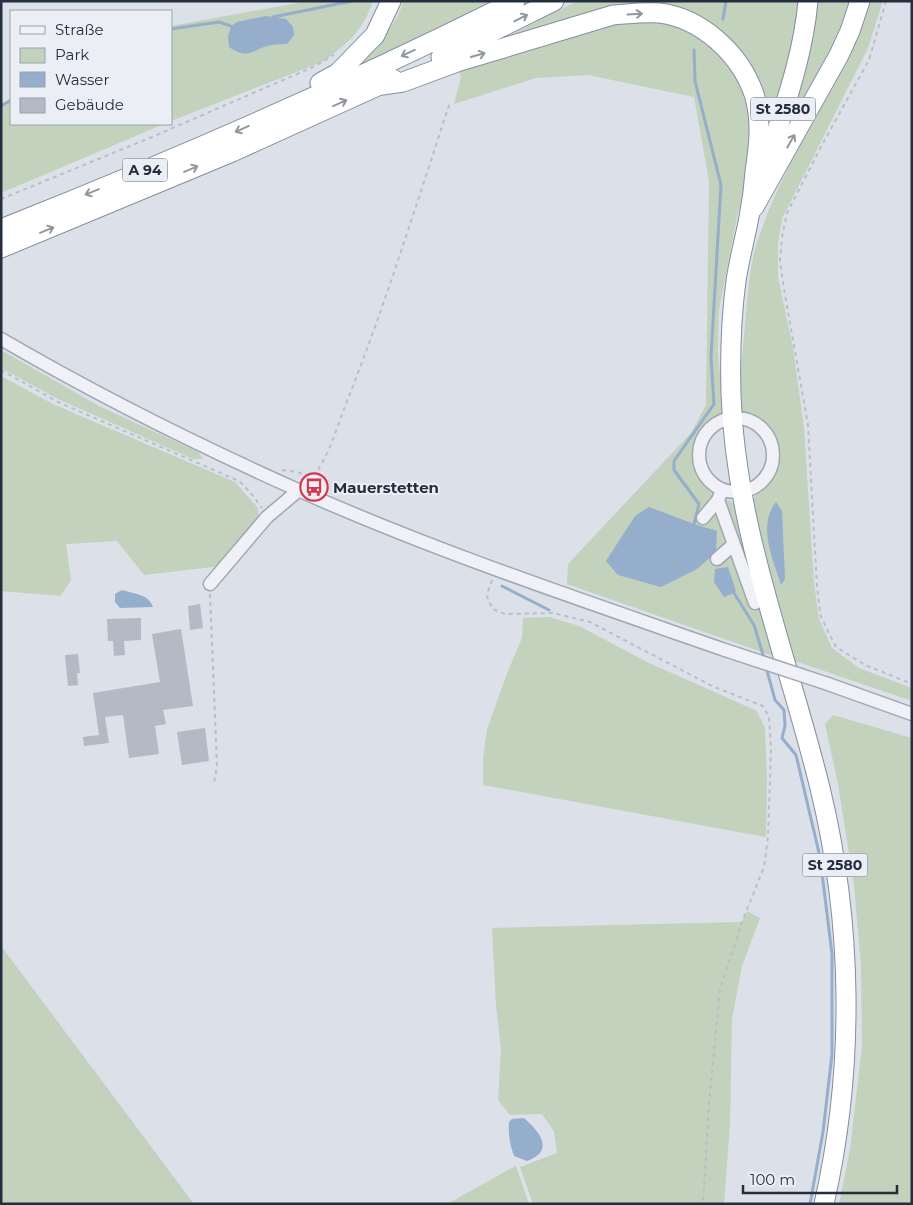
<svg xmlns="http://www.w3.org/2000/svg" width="913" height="1205" viewBox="0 0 913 1205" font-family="Montserrat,sans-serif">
<rect width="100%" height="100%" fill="#dce0e8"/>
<g fill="#c2d2bc">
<path d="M309 1H373C363 31 347 44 322 62L171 121V26Z"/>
<path d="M403 1H498L352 70C369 54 399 24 403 1Z"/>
<polygon points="577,1 802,1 795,54 767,135 748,65 658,7 505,38"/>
<polygon points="817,1 855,1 846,30 778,151 808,61"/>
<path d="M866 1H883L868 48 782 219 778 244V277L793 348 804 428 814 582 819 619 832 648 859 668 912 688V701L792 660 751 509C755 488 762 492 773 477 784 463 772 430 757 421 753 418 748 417 743 415 737 390 742 361 744 336 747 307 748 273 756 246 779 172 823 107 855 37 860 26 862 13 866 1Z"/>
<polygon points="651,18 685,26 730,62 755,115 750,172 737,217 719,310 718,352 723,405 722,416 709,429 699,442 695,459 704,485 715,493 732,502 738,512 776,657 567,584 568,564 691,433 706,405 709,181 694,97 588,75 536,78 454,104 461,77 457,68 617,21"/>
<polygon points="11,99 11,124 164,124 1,193 1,105"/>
<polygon points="1,350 99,406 198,452 203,459 193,459 58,399 1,368"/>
<polygon points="1,376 55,405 235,482 258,508 259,522 221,566 144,575 117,541 66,544 71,581 60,596 1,591"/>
<polygon points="549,617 579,626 647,662 757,711 765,728 767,779 766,837 483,785 483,759 487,729 508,671 522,638 523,618"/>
<polygon points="833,715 912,738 912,1204 839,1204 850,1150 862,1045 861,965 854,885 838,784 825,724"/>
<polygon points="747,911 760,918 742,966 732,1019 730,1124 724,1204 533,1204 520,1167 557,1153 554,1131 542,1114 510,1115 498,1100 501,1049 496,1005 492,928 742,922"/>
<polygon points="1,946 194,1204 1,1204"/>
<polygon points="516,1166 529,1204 447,1204 508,1170"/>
</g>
<g fill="#94aecb">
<path d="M266 16 286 19 293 27 294 35 287 44C282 44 276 44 271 45 252 49 250 61 229 47L228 37 231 26 237 22Z"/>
<path d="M776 502 782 511 785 579 781 585C773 559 757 526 776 502Z"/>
<polygon points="649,507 694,524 717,531 716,552 697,569 661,587 618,575 606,561 635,516"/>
<polygon points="728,567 736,591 734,593 724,597 714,582 715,569"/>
<path d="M122 590C134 594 149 594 153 607L120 608 115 602V594Z"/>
<path d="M524 1118C540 1132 555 1151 527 1161L514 1156C510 1145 508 1134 509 1122L512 1119Z"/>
</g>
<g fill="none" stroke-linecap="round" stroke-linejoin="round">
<g stroke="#94aecb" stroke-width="3">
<polyline points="273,17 352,1"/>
<polyline points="723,19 726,1"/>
<polyline points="171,29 219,22 231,26"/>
<polyline points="694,50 695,81 721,185 711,357 714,404 674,461 674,470 699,504 694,524"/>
<polyline points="1,106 11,100"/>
<polyline points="502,586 549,610"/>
<polyline points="734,593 754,625 764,658"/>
<polyline points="766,667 775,700 784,710 785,726 782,738 796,755 820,857 832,954 832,1054 823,1132 810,1204"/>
</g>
</g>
<g fill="#b3b9c5">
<polygon points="200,604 203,628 190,630 188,606"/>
<polygon points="141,618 141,640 124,641 125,655 114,656 113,641 108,641 107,619"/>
<polygon points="181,629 193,706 163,710 166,724 155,726 159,754 129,758 123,715 105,717 109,743 84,746 83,737 99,735 93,693 160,682 152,634"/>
<polygon points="78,654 80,673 77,673 78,685 68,686 65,655"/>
<polygon points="205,728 209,761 182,765 177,732"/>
</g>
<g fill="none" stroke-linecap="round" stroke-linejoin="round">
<g stroke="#a1a7b2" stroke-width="15">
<g id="minor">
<path d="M1 339C97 395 197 445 298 490 437 552 582 600 725 650"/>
<circle cx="736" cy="455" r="37"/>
<polyline points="722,490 718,500 755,603"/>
<polyline points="703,518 718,500"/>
<polyline points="717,559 733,545"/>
<polyline points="210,584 267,517 299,490"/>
<polyline points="828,684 912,714"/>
</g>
</g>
<g stroke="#828d9f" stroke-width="21">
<g id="highway">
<polyline points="441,57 554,1"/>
<polyline points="320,83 338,73 375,35 391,1"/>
<path d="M382 85 403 82 457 62 613 15C628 14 643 12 659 13 702 18 740 54 754 94 762 120 759 145 755 172 754 187 752 202 749 217 745 239 739 260 736 281 731 318 730 356 731 393 735 529 788 657 820 788 853 923 855 1068 824 1204"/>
<path d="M765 168C782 113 803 59 808 1"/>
<polyline points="754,207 839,55 850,31 860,1"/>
<path d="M1 229C175 160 348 85 515 1"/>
<polyline points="1,248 232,152 393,79"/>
</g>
</g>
<g stroke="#babec6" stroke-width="2" stroke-dasharray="4 4" stroke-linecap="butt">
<polyline points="886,1 869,60 823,143 787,213 782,237 780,261 784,289 808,425 817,587 821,617 836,647 865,665 912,684"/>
<polyline points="1,199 152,137 313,67 334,55"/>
<polyline points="1,370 58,402 239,481 250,492 262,508"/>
<polyline points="282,470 297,472 313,477 329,490"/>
<path d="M308 482C328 462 336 429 346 404 385 305 417 203 450 102"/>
<polyline points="492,580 487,594 488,600 493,609 505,614 553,613 590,622 712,686 763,706 769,717 771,749 768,837 764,867 742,922 720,989 709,1104 703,1204"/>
<polyline points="210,594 217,766 214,783"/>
</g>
<use href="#minor" stroke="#eff1f6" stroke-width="12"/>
<use href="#highway" stroke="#fff" stroke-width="19"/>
<g stroke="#a1a7b2" stroke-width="15" stroke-linecap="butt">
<polyline id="minor-bridge" points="725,650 828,684"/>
</g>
<use href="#minor-bridge" stroke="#eff1f6" stroke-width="12"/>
</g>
<defs><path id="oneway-shaft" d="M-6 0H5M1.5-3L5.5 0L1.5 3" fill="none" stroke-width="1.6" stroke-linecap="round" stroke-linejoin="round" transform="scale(1.25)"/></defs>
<g stroke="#92969f">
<use href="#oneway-shaft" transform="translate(635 14) rotate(-3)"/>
<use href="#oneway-shaft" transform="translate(521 18) rotate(-27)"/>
<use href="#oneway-shaft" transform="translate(408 53) rotate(155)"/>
<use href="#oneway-shaft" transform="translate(478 55) rotate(-16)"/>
<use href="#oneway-shaft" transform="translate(340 103) rotate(-24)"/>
<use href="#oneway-shaft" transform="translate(242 129) rotate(156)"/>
<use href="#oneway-shaft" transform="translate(791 141) rotate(-60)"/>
<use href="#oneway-shaft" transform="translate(191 169) rotate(-23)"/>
<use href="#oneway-shaft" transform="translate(92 192) rotate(158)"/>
<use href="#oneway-shaft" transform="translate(47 230) rotate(-22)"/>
</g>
<defs>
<g id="bus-ring" transform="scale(1.4375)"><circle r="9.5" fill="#ebeff5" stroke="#d8364c" stroke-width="1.5"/><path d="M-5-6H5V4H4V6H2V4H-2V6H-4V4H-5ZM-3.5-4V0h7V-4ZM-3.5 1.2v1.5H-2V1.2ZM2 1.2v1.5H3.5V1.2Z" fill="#d8364c"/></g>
</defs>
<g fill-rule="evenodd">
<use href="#bus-ring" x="314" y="487"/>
</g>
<g text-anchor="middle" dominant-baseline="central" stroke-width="4" stroke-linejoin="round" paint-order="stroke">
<g fill="#ebeff5" stroke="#606876" stroke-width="1">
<rect x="750.5" y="97.5" width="65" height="23" rx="4"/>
<rect x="122.5" y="158.5" width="45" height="23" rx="4"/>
<rect x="802.5" y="853.5" width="65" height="23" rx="4"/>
</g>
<g font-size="14" font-weight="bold" fill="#252e3f">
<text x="783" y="109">St 2580</text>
<text x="145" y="170">A 94</text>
<text x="835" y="865">St 2580</text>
</g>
<g font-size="15" font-weight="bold" fill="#252e3f" stroke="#ebeff5" text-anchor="start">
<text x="333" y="487">Mauerstetten</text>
</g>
</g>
<rect width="913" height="1205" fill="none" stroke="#252e3f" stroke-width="5"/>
<rect x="10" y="10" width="162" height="115" fill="#ebeff5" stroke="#9ca2ac"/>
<rect x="20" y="26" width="25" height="8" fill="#eff1f6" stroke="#9ca2ac"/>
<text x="55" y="35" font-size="15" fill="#252e3f">Straße</text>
<rect x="20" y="48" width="25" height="15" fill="#c2d2bc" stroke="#9ca2ac"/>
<text x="55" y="60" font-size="15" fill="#252e3f">Park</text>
<rect x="20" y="72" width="25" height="15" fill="#94aecb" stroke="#9ca2ac"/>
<text x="55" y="85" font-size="15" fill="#252e3f">Wasser</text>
<rect x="20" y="98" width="25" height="15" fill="#b3b9c5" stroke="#9ca2ac"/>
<text x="55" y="110" font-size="15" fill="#252e3f">Gebäude</text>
<path d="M743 1185v8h154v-8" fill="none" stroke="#252e3f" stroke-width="2.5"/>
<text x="750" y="1185" font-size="15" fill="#252e3f" stroke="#ebeff5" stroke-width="4" paint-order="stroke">100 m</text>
</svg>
